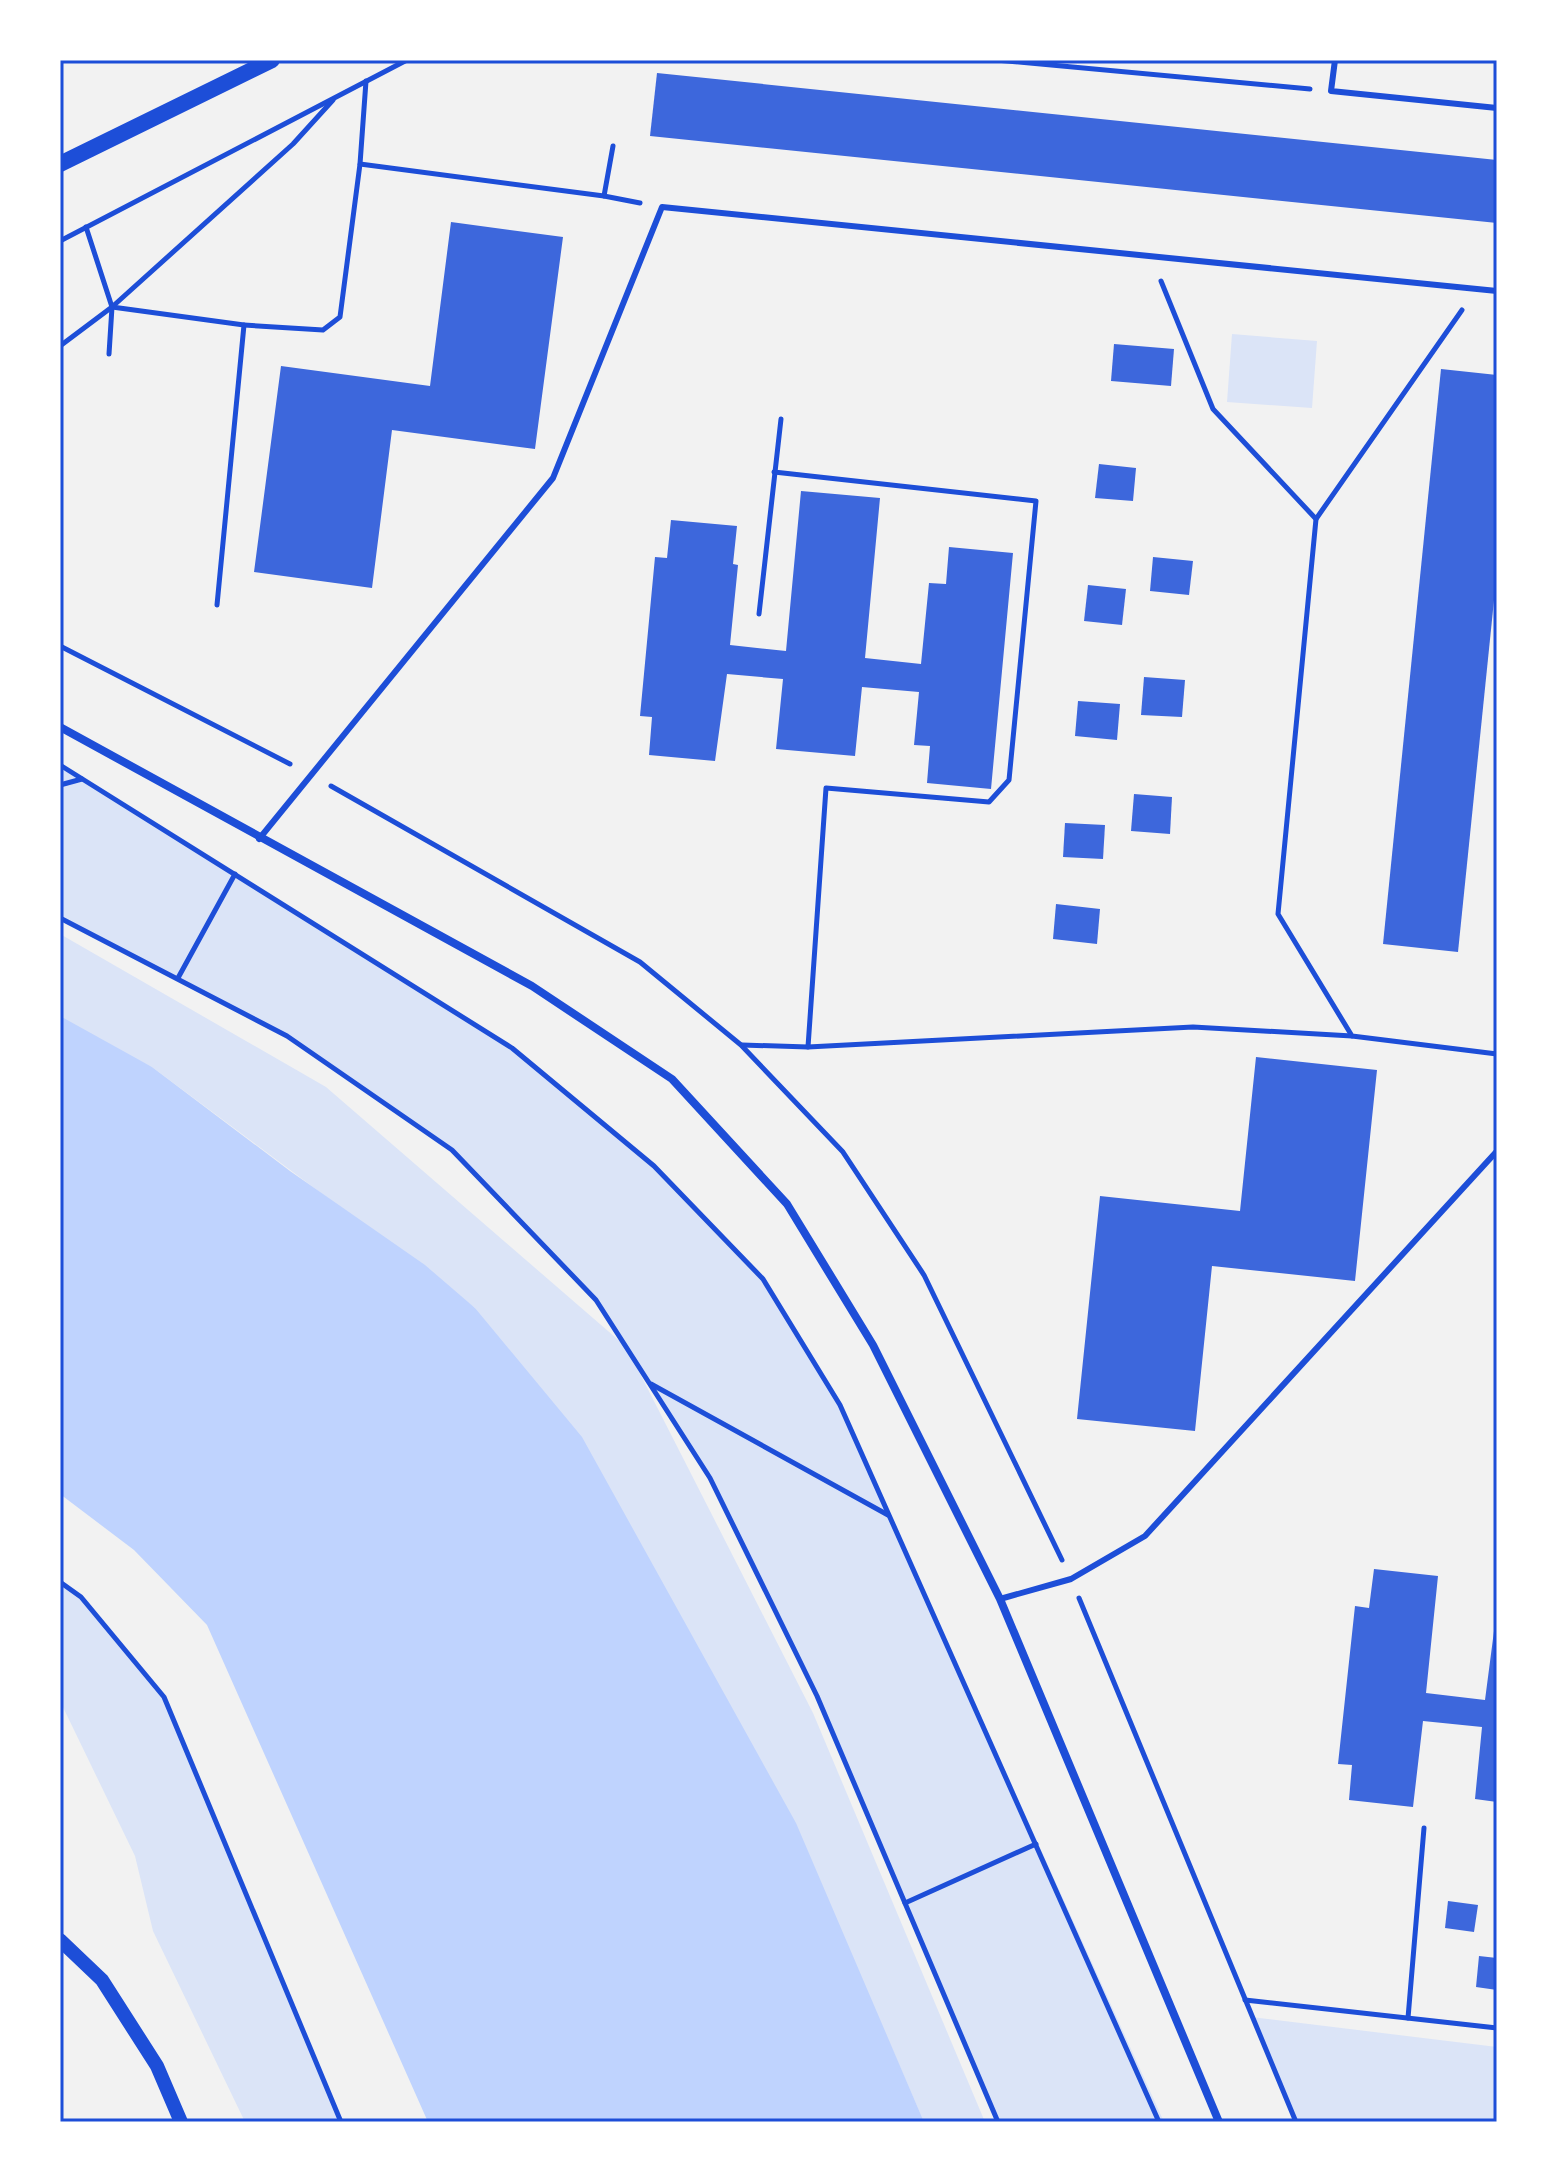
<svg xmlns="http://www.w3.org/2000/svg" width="1557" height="2182" viewBox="0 0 1557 2182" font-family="'PT Sans Narrow',sans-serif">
<rect width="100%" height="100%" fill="#f2f2f2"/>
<g fill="#dbe4f7">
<polygon points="1232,334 1317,341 1312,408 1227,402"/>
<polygon points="60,765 512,1048 654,1166 763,1279 840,1405 1164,2122 998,2122 817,1696 710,1478 632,1358 813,1713 985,2122 924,2122 891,2046 475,1308 152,1067 60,1022 60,934 326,1087 623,1344 596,1300 452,1150 287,1036 60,918"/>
<polygon points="60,1582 81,1597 164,1697 341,2122 245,2122 153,1931 135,1856 60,1701"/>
<polygon points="1251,2017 1497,2047 1497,2122 1296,2122"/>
</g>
<polygon fill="#bfd3fe" points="60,1016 152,1067 290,1171 425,1265 475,1308 582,1437 796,1823 924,2122 428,2122 207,1625 134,1550 60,1494"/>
<g fill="#3d67dc">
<polygon points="657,73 1497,160 1497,223 650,136"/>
<polygon points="451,222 563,237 535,449 392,430 372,588 254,572 281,366 430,386"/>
<polygon points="1114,344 1174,349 1171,386 1111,381"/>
<polygon points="1441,369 1497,375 1497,571 1458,952 1383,944"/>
<polygon points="1099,464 1136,468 1133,501 1095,498"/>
<polygon points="801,491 880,498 865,658 921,664 929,583 946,584 949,547 1013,553 991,789 927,783 930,746 914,745 919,692 862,687 855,756 776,749 783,679 727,674 715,761 649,755 652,717 640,716 655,557 667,558 671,520 737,526 733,564 738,565 730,645 786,651"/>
<polygon points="1153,557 1193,561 1189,595 1150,591"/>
<polygon points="1088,585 1126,589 1122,625 1084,621"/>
<polygon points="1144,677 1185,680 1182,717 1141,715"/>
<polygon points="1078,701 1120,704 1117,740 1075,736"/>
<polygon points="1134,794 1172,797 1170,834 1131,831"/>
<polygon points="1065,823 1105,825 1103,859 1063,857"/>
<polygon points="1056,904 1100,909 1097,944 1053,939"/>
<polygon points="1256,1057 1377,1070 1355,1281 1212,1266 1195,1431 1077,1419 1100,1196 1240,1211"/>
<polygon points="1374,1569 1438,1576 1426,1693 1485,1700 1497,1608 1497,1802 1475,1799 1482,1727 1423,1721 1413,1807 1349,1800 1352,1765 1338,1764 1355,1606 1369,1608"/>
<polygon points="1448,1901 1478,1905 1474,1932 1445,1928"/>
<polygon points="1479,1956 1497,1958 1497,1990 1476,1987"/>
</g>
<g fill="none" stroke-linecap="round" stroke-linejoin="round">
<g stroke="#1d4ed8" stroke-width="5">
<polyline points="996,60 1310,89"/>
<polyline points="613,146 604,196 640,203"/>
<polyline points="360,164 604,196"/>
<polyline points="86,227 112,307 109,354"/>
<polyline points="60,241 407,60"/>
<polyline points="1161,281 1213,409 1316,519 1278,914 1352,1036 1497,1054"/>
<polyline points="112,307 244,325 217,605"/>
<polyline points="244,325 323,330 340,317 360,164 366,81"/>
<polyline points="60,346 112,307 293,144 333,100"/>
<polyline points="1316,519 1462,310"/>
<polyline points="759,614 781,419"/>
<polyline points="60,646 290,764"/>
<polyline points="60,765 512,1048 654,1166 763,1279 840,1405 1159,2122"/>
<polyline points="60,785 82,779"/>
<polyline points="331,786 640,962 741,1045 843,1152 924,1275 1062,1560"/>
<polyline points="60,918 287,1036 452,1150 596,1300 710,1478 817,1696 998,2122"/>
<polyline points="178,978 235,874"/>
<polyline points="742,1045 808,1047 826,788 989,802 1009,780 1036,501 774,472"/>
<polyline points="808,1047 1193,1027 1352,1036"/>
<polyline points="651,1384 888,1515"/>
<polyline points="60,1582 81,1597 164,1697 341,2122"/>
<polyline points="1079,1598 1296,2122"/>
<polyline points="905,1903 1036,1844"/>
<polyline points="1245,2000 1497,2028"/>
<polyline points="1408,2018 1424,1828"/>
</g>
<g stroke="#1d4ed8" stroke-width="6">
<polyline points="1335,60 1331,91 1497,108"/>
<polyline points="259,839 553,478 662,207 1497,291"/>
<polyline points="1000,1599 1071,1579 1145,1536 1497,1151"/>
</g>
<polyline stroke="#1d4ed8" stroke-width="8" points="60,727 532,986 672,1079 787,1204 873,1345 1000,1599 1219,2122"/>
<polyline stroke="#1d4ed8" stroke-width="14" points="60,1940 102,1980 157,2066 181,2122"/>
<polyline stroke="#1d4ed8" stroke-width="16" points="60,164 272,60"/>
</g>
<rect width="1557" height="2182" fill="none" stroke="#ffffff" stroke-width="124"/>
<rect x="62" y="62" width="1433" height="2058" fill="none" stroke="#1d4ed8" stroke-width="3"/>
</svg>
